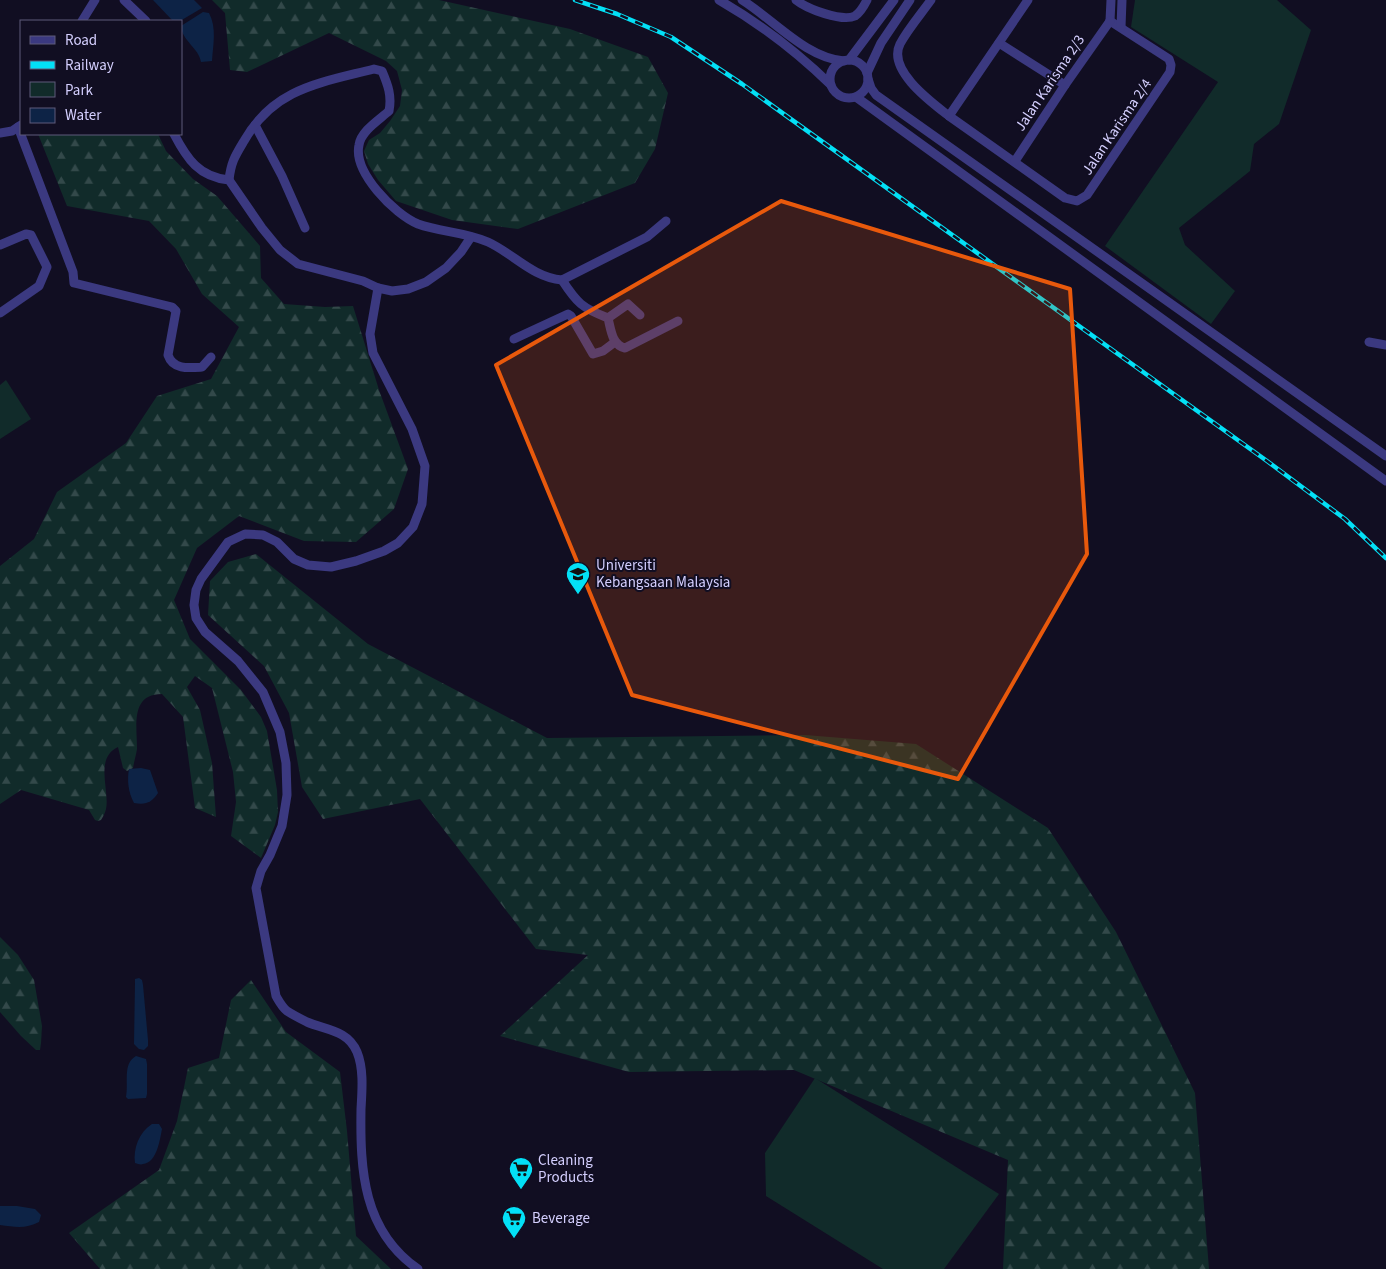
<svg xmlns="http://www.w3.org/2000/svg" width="1386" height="1269" viewBox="0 0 1386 1269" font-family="'Source Sans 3',sans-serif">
<defs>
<pattern id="forest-firs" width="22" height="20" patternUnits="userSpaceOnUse" patternTransform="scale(1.25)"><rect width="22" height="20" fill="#112b2a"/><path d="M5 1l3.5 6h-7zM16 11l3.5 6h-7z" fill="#33494a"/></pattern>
</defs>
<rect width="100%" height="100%" fill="#110e22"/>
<g fill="url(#forest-firs)">
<polygon points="212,0 439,0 570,29 648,57 668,93 655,149 635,183 518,229 452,220 396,201 378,180 368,164 364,151 369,140 380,133 390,121 400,106 402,90 397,71 386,61 329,33 247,72 230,70 225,13"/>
<path d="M38 134H158L166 151 193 179 217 196 260 246 261 278 284 304 325 307 353 306 379 390 408 469 394 509 356 542 304 541 239 516 197 548 174 600 190 639 241 690 261 717 267 731 277 790 278 812 275 825 261 858 231 836 236 802 233 772 212 688 195 676 187 687 200 710 212 763 216 817 195 808 183 717 162 694C130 694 137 726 137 749 136 755 134 762 133 768L127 771 123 768 118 747C94 758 110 791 106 809 105 813 103 817 101 820L98 821 95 820 89 810 21 790 0 804V566L34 539 57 492 126 443 157 396 211 379 239 327 202 294 176 249 149 221 67 206Z"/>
<polygon points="256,554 368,644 547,738 805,735 916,744 1048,828 1116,932 1195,1093 1209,1269 1003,1269 1008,1160 794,1070 629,1072 500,1036 588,955 536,949 420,799 323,819 302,787 289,713 264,666 208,615 210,581 228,562"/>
<polygon points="0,937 18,955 34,980 42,1026 41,1043 40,1050 36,1050 21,1036 0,1012"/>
<polygon points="251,980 286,1032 340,1072 347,1131 356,1236 391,1269 100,1269 69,1233 159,1170 177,1121 188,1068 219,1058 231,1000"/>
</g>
<g fill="#112b2a">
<polygon points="1135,0 1277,0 1311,30 1279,124 1254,144 1250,171 1179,228 1185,245 1235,291 1211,324 1105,246 1218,82 1131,27"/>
<polygon points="6,380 31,419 0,439 0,385"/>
<polygon points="815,1078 999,1194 944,1269 883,1269 766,1196 765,1153"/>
</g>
<g fill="#0d2346">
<polygon points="153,0 194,0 202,8 180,21 173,21"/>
<path d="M203 12 209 13C217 28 213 45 212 61L201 62C199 48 182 41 181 26Z"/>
<path d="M141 768 150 770 158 793C151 803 146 805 134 803 128 792 127 780 129 769Z"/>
<polygon points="139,978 142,980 143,985 148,1040 148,1046 144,1050 139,1049 134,1044 135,983 135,979"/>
<path d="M136 1056 146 1059 147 1064V1094L146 1098 128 1099 126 1097C129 1083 122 1064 136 1056Z"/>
<path d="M152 1124H159L162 1129C160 1139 157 1163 143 1164 141 1165 138 1164 135 1163 133 1149 139 1132 152 1124Z"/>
<path d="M17 1206 35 1209 41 1215 39 1222C26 1229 15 1227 0 1225V1206Z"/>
</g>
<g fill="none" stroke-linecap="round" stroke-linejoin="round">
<g stroke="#3b3980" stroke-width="9">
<polyline points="124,0 146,21"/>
<path d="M719 0C759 23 798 53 831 85"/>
<path d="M742 0C774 20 806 58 844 61"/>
<path d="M796 0C807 9 842 22 855 16 861 12 864 6 867 0"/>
<path d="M931 0C921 14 908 29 900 44 887 70 931 102 949 116L1065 198 1077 201 1087 195 1170 72 1171 65 1169 59 1110 21"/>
<polyline points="82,21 95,0"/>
<polyline points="1110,21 1111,0"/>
<polyline points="1121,27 1122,0"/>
<polyline points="999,43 1065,85"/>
<polyline points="849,60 894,0"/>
<circle cx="849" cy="79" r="19"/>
<polyline points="867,73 881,43 910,0"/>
<polyline points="868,79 871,88 876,95 1386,456"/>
<polyline points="856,97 1386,481"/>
<polyline points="949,116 1028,0"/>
<polyline points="255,125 282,176 305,228"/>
<path d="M18 127 73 272 74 283 172 307 176 311 168 355C173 370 189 368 202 367L211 357"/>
<polyline points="0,133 12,131 21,125"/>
<path d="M174 134C187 159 199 177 229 180L262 228 280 250 298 264 363 281 378 288 392 291 408 289 426 282 446 268 461 252 471 237"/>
<polyline points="1015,161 1065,85 1110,21"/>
<path d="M229 180C231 162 235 156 244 141 274 88 320 83 374 69L382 71C388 85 392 96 389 111 379 120 361 131 359 145 353 172 394 214 418 224 440 232 466 232 488 242 514 254 532 277 562 280L647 237 666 221"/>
<polyline points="0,245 26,234 31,235 47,267 39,286 0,313"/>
<path d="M562 280C577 303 582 308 608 318 611 330 612 345 625 348L678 321"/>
<path d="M378 288 370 334 373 353 412 429 425 466 422 504 413 527 398 543 384 551 356 561 331 567 308 565 294 559 277 542 263 535 245 534 228 542 201 579 196 590 194 605 196 618 205 632 238 661 263 692 280 732 286 763 287 795 282 826 270 855 261 871 256 888 276 996C279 1001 282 1007 287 1011 293 1015 301 1019 307 1022 326 1030 348 1030 357 1052 364 1069 362 1091 361 1109 360 1170 363 1231 418 1269"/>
<polyline points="608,318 628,304 640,315"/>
<polyline points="514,339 568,314 571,316 593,354 603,351 615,342"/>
<polyline points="1369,342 1386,345"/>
</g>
<g stroke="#03e0f6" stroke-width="4.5">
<polyline id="rail" points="575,0 617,14 671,37 742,84 1267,461 1345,519 1386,558"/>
</g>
<use href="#rail" stroke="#110e22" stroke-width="2.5" stroke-dasharray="8" stroke-linecap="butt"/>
</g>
<path fill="#e8590c" fill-opacity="0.2" stroke="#e8590c" stroke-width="4" stroke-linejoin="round" d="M781 201 1070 289 1087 554 958 779 632 695 496 365Z"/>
<defs>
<g id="university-pin" transform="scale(1.25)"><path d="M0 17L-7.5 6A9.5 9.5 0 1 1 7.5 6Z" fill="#03e0f6" stroke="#110e22"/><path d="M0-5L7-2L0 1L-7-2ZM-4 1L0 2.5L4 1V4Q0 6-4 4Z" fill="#111"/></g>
<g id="supermarket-pin" transform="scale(1.25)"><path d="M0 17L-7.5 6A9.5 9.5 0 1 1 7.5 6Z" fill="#03e0f6" stroke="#110e22"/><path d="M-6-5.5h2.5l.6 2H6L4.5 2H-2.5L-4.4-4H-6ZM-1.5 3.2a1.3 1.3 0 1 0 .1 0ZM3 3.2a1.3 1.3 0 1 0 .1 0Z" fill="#111"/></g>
</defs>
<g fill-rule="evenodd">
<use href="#university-pin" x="578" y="574"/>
<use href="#supermarket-pin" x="521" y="1169"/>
<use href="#supermarket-pin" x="514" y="1218"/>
</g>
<g text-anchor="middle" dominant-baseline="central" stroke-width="4" stroke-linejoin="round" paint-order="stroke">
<g font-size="15" fill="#d4cffe" stroke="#110e22">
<text transform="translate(1050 83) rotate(-56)">Jalan Karisma 2/3</text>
<text transform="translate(1117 127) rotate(-56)">Jalan Karisma 2/4</text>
</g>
<g font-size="15" fill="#d4cffe" stroke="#110e22" text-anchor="start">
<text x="596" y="565">Universiti<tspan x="596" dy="17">Kebangsaan Malaysia</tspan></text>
<text x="538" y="1160">Cleaning<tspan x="538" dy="17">Products</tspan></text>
<text x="532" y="1218">Beverage</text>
</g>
</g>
<rect x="20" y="20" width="162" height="115" fill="#110e22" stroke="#5f5b7a"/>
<rect x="30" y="36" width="25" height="8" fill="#3b3980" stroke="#5f5b7a"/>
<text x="65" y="45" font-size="15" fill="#d4cffe">Road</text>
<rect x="30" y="61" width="25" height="8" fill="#03e0f6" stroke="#5f5b7a"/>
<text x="65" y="70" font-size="15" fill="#d4cffe">Railway</text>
<rect x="30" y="82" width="25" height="15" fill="#112b2a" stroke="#5f5b7a"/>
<text x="65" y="95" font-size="15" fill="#d4cffe">Park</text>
<rect x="30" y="108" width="25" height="15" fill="#0d2346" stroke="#5f5b7a"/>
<text x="65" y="120" font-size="15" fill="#d4cffe">Water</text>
</svg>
